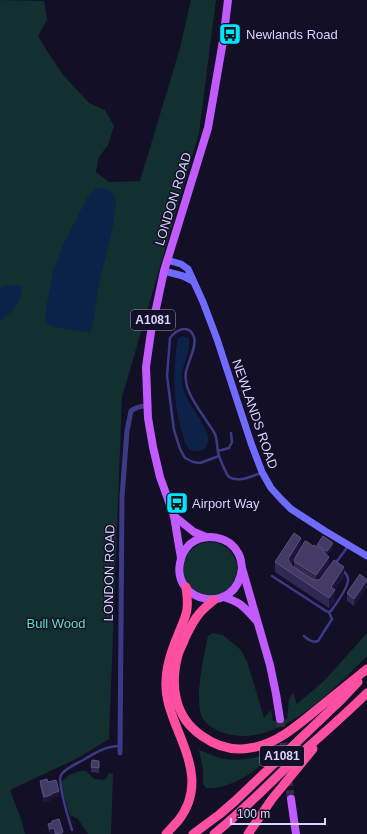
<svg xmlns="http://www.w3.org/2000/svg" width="367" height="834" viewBox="0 0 367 834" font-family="Helvetica,sans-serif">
<rect width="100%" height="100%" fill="#130f26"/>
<g fill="#12302f">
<polygon points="0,0 44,1 47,20 38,36 49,54 64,76 89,103 105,110 114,126 108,145 99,157 96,172 109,182 140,181 180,48 191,0 216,0 199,133 122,397 109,739 78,758 10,790 21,819 25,834 0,834"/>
<circle cx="210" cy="569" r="27"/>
<path d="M213 633 223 635 241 650 248 664 264 718 271 710 273 721 287 719 289 699 293 693 297 704 325 680 367 633V656C333 690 277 750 224 733 216 731 206 725 202 717 194 700 204 655 208 636Z"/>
<path d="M199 750C206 752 213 756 220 758 237 762 252 759 268 754 267 757 265 760 263 763 252 775 223 791 206 788L203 783V769Z"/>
<polygon points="80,771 86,771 94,779 105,780 109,773 113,774 111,834 88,834 78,819 70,815 60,783 69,775"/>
</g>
<g fill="#0c2248">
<polygon points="102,188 111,192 116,200 113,226 99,284 92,329 89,333 53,327 45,321 47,303 53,272 63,245 87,198 95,189"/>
<path d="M13 285 22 286C24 298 10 316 0 321V289L4 286Z"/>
<path d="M182 336 189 338C191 350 185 358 183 369 181 378 182 387 186 396 191 408 206 425 208 437 209 442 207 445 205 449 201 450 197 452 193 451 186 449 185 442 183 436 173 405 172 370 178 338Z"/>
</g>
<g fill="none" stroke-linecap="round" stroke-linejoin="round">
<polyline stroke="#312d47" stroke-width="8" stroke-dasharray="8 4" stroke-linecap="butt" points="280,719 291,799"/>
<g stroke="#3d3a85" stroke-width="2.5">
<polyline points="218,451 229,448 232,442 231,433"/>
<path d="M219 456 200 463 193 462 185 458 180 449 174 430 167 376 170 338C176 330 189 323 194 337 197 347 188 361 186 372 185 375 186 378 186 381 187 396 207 420 215 434 217 439 217 446 218 452 219 457 226 474 229 477 238 483 252 476 261 473"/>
<polyline points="335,564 349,545"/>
<path d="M272 576 326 611 329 612 331 611C336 604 349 587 348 579 348 575 345 573 343 571"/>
<path d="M304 636C309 640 312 643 318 641L332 619 329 612"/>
<path d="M72 830C69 820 57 783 61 775 65 768 78 763 85 759 95 753 106 746 119 746"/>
</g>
<path stroke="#3d3a85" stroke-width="5" d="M120 753 122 497 127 431 131 411C136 407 141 406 147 406"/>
<g stroke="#6f6bff" stroke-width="7">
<polyline points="167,260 181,264 188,269 203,302 217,339 251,443 262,472 271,488 281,499 291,509 325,531 367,556"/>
<polyline points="164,271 183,276 193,281"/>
</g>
<g stroke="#c25bff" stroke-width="8">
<polyline points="174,516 194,532 206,537"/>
<polyline points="181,558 174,516 160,477 153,447 148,418 146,367 151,332 164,271 208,128 223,41 228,0"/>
<path d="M242 568C237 617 172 603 180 563 181 556 185 549 190 544 205 532 229 536 238 553 241 557 241 562 242 568L270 665 276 694 280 719"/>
<path d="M223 597C241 602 244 607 256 620"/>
<polyline points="291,799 296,834"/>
</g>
<g stroke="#ff4fa3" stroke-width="9">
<path d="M214 600C209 604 203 609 199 614 193 621 189 630 185 638 183 644 180 649 178 655 170 685 174 717 202 736 216 746 233 751 250 748 278 744 299 724 320 707 336 694 351 682 367 669"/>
<path d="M166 834C170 830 174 825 178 821 204 788 188 756 175 723 170 710 165 696 166 682 166 666 172 649 178 635 181 626 186 618 187 609 188 602 187 594 186 587"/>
<polyline points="193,834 220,814 235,801 342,699 358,682"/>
<path d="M214 834C243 811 269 784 295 759 319 737 344 716 367 693"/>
<polyline points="248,834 272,799 313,749"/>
</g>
</g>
<g fill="#312854">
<polygon points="317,545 333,548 327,555 329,566 344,576 335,590 335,600 329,608 275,572 275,562 301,547 291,565 294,568 294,560 313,546 317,546"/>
<polygon points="367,579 367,587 354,606 347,601 347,593"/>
<polygon points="92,760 99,766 99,773 91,772"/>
<polygon points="40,781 48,782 59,796 51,798 51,800 44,802 40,786"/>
<polygon points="52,821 63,834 54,834 54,833 50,834 48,829 48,824 52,823"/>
</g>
<g fill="#1d163a">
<polygon points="301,538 301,547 288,569 288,559"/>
<polygon points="333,543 333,548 327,556 327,551"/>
<polygon points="329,557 329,566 316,585 316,575"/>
<polygon points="344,567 344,576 335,590 335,600 329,608 329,598 331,587"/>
<polygon points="367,580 367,587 354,606 354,599"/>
<polygon points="59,791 59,796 51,798 51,800 44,802 44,797 51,794"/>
<polygon points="54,828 54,833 50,834 50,829"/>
</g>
<g fill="#433a66" stroke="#5a527e">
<polygon points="294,533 301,538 288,559 289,561 292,566 312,579 315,580 319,580 321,578 334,560 344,567 331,587 335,590 329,598 275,562"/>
<polygon points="323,536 333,543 327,551 317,545"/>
<polygon points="305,541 306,541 313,546 314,545 324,551 323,552 329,557 316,575 295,562 294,560"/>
<polygon points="360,574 367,580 354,599 347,593"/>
<polygon points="92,760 99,761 99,768 91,767"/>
<polygon points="47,779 48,782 56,780 59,791 51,794 51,795 44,797 40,781"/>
<polygon points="59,819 63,832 56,834 54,828 50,829 48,824 52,823 52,821"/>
</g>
<defs>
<g id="bus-square" transform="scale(1.15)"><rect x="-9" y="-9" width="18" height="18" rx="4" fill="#00e5ff" stroke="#130f26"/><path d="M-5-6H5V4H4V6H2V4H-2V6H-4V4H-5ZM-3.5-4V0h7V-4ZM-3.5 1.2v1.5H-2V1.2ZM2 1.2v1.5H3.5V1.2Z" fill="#111"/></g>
</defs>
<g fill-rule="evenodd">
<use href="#bus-square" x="230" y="34"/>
<use href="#bus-square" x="177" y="503"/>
</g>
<g text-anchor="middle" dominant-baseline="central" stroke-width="3" stroke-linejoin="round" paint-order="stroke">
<g fill="#130f26" stroke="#9e99be" stroke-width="1">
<rect x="131" y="310" width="44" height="20" rx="3"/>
<rect x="260" y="746" width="44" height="20" rx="3"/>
</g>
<g font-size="12" font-weight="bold" fill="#d9d4ff">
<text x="153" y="320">A1081</text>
<text x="282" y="756">A1081</text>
</g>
<g font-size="13" fill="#d9d4ff" stroke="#130f26" text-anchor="start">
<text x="246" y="34">Newlands Road</text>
<text x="192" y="503">Airport Way</text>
</g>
<g font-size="13" fill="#d9d4ff" stroke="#130f26">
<text transform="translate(173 199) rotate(-73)">LONDON ROAD</text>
<text transform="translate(255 414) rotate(71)">NEWLANDS ROAD</text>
<text transform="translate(109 573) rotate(-89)">LONDON ROAD</text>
</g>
<g font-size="13" fill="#5fe0c0" stroke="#130f26">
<text x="56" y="623">Bull Wood</text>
</g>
</g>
<path d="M231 818v6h94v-6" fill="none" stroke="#d9d4ff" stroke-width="2"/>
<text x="237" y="818" font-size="12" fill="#d9d4ff" stroke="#130f26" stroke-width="3" paint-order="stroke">100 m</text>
</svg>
